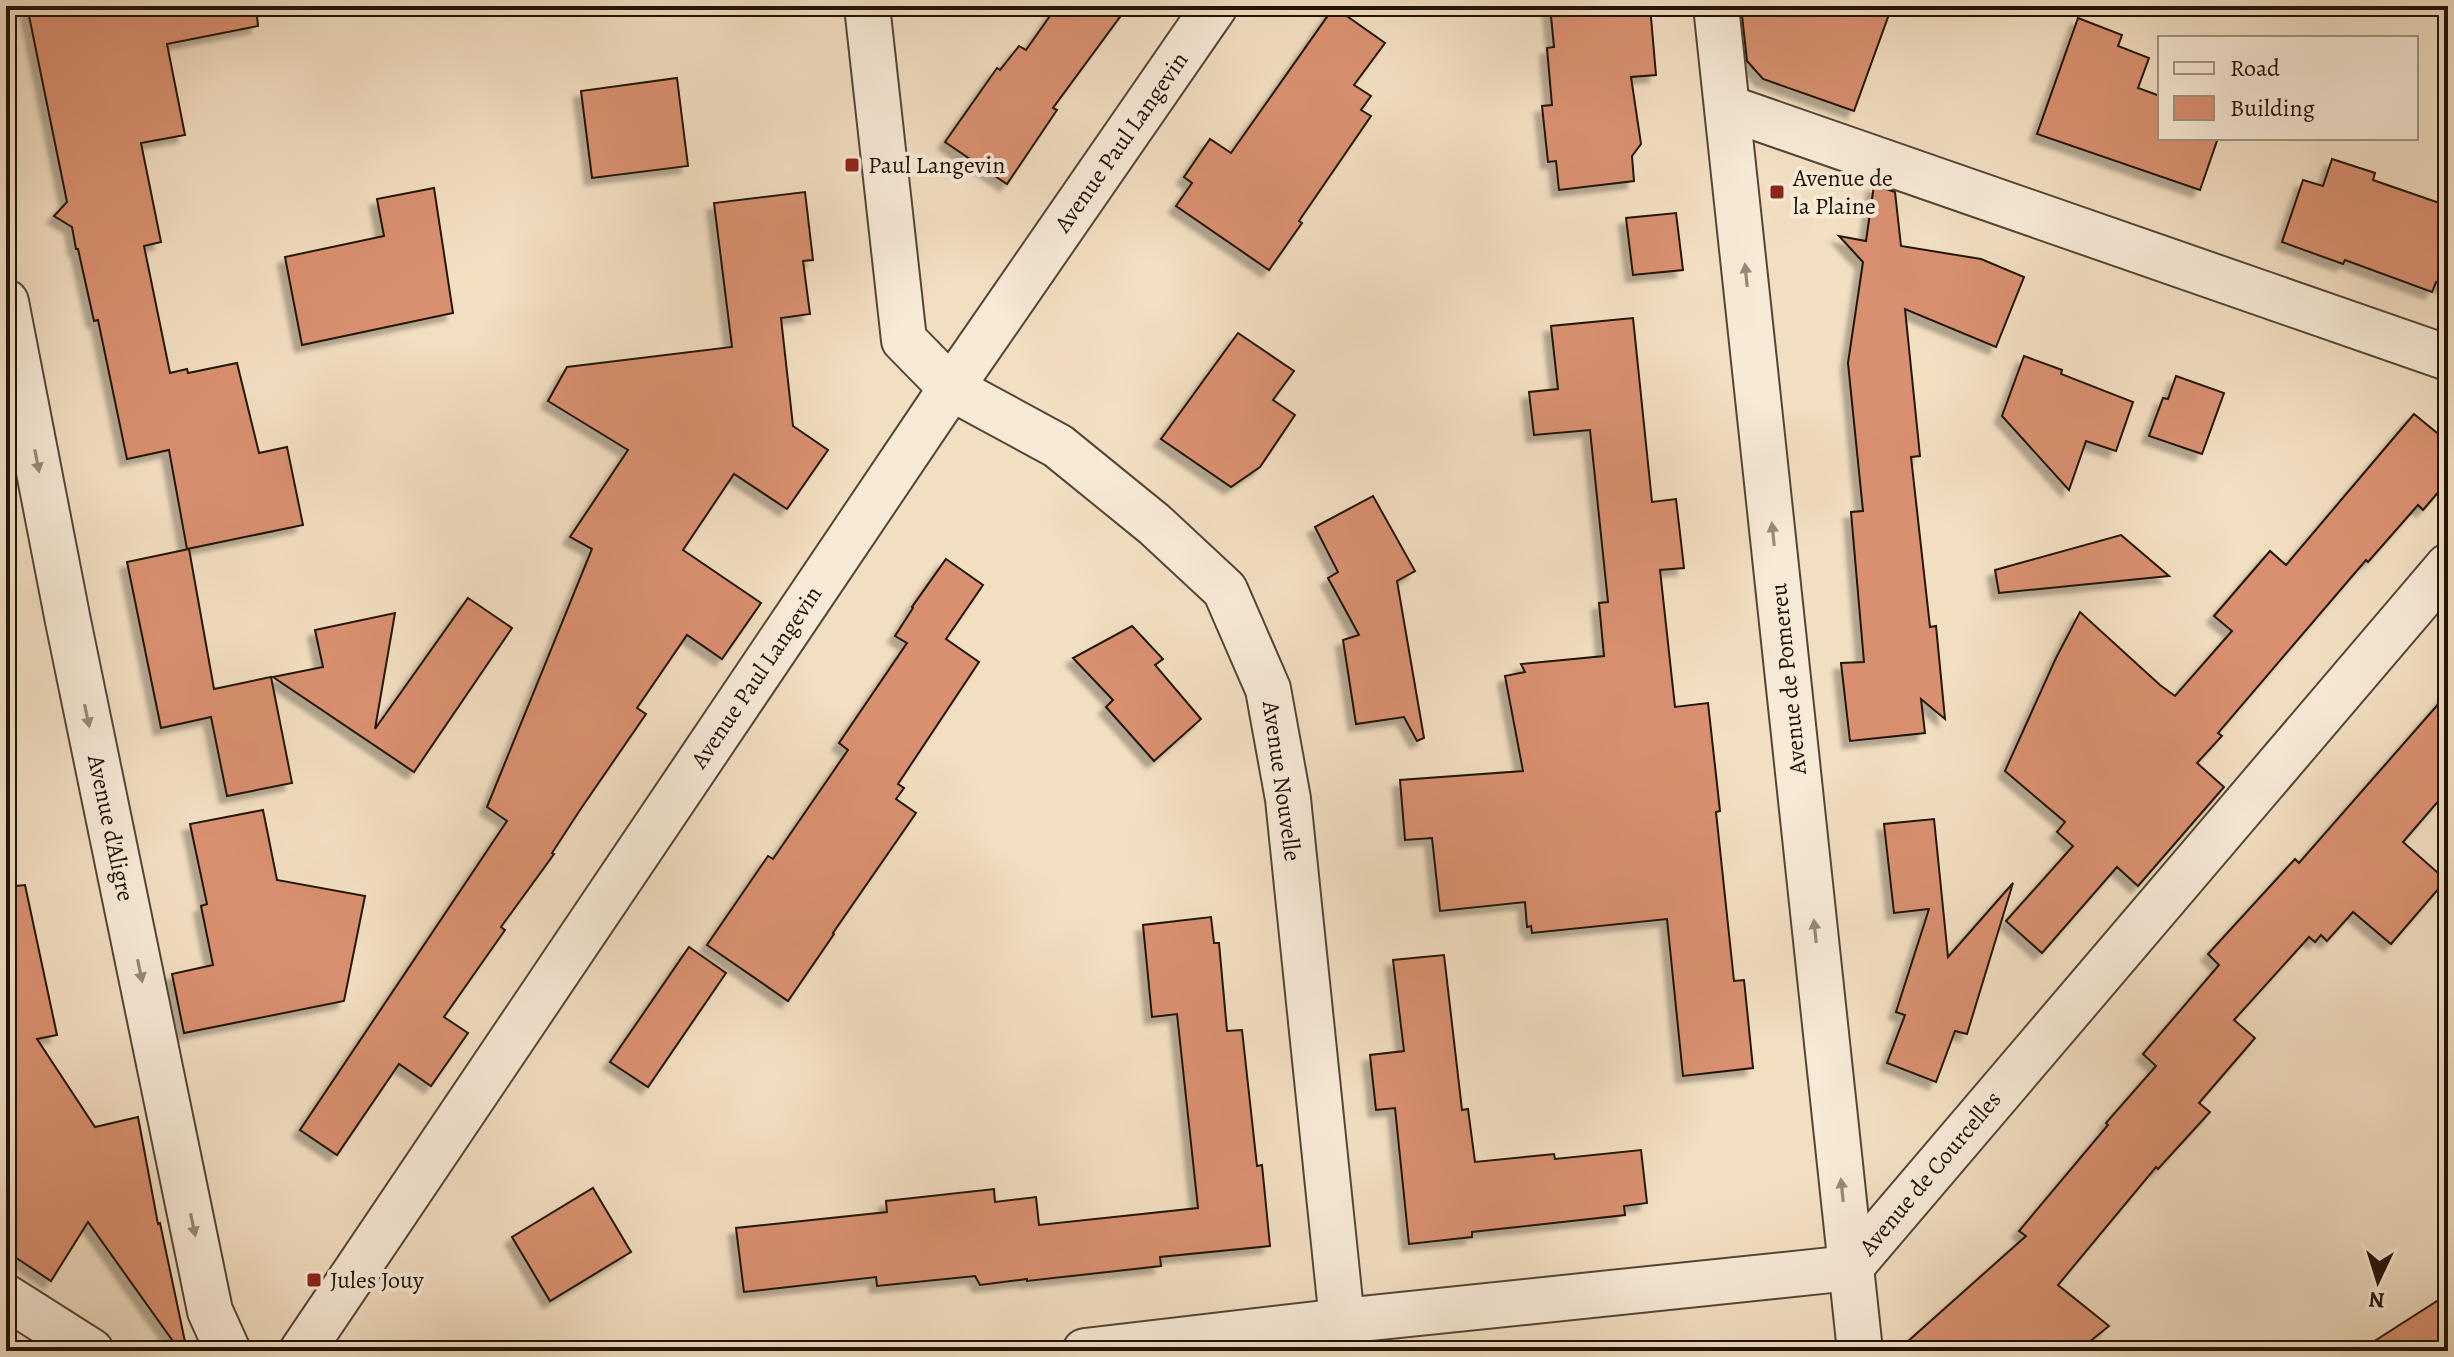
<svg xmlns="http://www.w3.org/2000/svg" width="2454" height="1357" viewBox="0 0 2454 1357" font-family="Alegreya,serif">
<defs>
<filter id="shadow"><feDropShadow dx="-7" dy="7" stdDeviation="2" flood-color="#0004"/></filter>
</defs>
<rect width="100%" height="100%" fill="#f2dec1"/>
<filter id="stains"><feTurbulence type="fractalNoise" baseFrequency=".0025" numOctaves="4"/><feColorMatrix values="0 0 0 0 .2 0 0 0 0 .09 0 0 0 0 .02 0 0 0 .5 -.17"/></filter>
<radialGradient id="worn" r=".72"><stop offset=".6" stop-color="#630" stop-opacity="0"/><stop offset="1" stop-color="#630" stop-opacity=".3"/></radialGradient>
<g fill="#d9906f" stroke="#201407" stroke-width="2" filter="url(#shadow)">
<polygon points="27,6 256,6 258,26 167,44 185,135 141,143 161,242 144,246 170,373 187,369 188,373 237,363 259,453 287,447 303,525 187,549 169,450 127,459 98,320 94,321 78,249 76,249 72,227 54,216 67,202"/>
<polygon points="1057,6 1128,6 1053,108 1057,110 1007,184 945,142 997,68 1000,70 1019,46 1026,50"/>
<polygon points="1550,6 1650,6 1656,75 1631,77 1641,144 1632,156 1634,181 1559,190 1556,161 1548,162 1542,106 1552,105 1547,48 1554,47"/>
<polygon points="1741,6 1892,6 1854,111 1763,79 1747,61"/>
<polygon points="1334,7 1385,43 1354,85 1371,96 1361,110 1371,116 1299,221 1302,223 1269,270 1176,206 1192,183 1184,177 1210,139 1231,153"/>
<polygon points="2078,18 2122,35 2118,46 2149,58 2138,88 2160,96 2160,138 2218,138 2200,190 2037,134"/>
<polygon points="677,78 688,166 592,178 581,91"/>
<polygon points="2332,159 2375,173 2373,180 2448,206 2448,287 2436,282 2432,292 2345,260 2343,264 2282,242 2303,180 2323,186"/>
<polygon points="1874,185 1895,192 1901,246 1981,259 2024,277 1996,347 1905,309 1920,456 1911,457 1930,627 1936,626 1945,719 1921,699 1925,733 1850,741 1841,663 1864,662 1851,512 1863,511 1848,363 1863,262 1839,236 1866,241"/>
<polygon points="434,188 453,313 302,345 285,257 384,236 377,199"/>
<polygon points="805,192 813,260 803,261 810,314 781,318 793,426 828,450 787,509 734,474 683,550 761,603 722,659 687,635 637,708 646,714 580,810 552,853 554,854 501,927 505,930 444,1017 468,1033 431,1086 399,1064 337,1155 300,1130 507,821 487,807 592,549 570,537 628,450 548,401 567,367 732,347 714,203"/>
<polygon points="1676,213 1683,270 1633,275 1626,218"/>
<polygon points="1633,318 1652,502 1676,499 1684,568 1660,570 1675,707 1708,703 1720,811 1716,812 1734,981 1744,980 1753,1068 1683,1076 1667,919 1532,933 1531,926 1527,927 1525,902 1440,911 1432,838 1405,840 1400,780 1523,771 1505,676 1525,672 1521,664 1604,656 1599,603 1608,602 1590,430 1534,435 1529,392 1558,389 1551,326"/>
<polygon points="1238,333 1294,371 1273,400 1295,415 1260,467 1231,487 1161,439"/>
<polygon points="2024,356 2062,370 2061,374 2133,402 2116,451 2086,441 2069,490 2002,416"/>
<polygon points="2176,376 2224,393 2202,454 2149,436 2163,398 2168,399"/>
<polygon points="2414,414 2448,442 2448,481 2423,510 2418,505 2368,562 2366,560 2218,733 2222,736 2197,763 2224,787 2138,886 2117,867 2042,953 2006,921 2073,846 2057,832 2065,822 2005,771 2056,658 2080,612 2160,685 2175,696 2232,631 2214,616 2270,551 2286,565"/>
<polygon points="1373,496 1415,571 1397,581 1424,738 1417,741 1404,717 1356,724 1343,640 1359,635 1328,578 1338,572 1315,527"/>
<polygon points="2121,535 2169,576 1999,593 1995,570"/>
<polygon points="189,549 214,689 271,677 292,783 227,796 211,717 161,728 127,562"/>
<polygon points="946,559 983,585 946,639 979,662 898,784 904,788 896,799 916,813 833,933 834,934 788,1001 707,945 768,856 773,859 848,750 839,743 907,643 895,636 913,608 912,607"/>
<polygon points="468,598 512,628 414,772 273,677 323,667 315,630 395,613 375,729"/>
<polygon points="1132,626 1163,659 1155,665 1201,719 1154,761 1106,707 1113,700 1073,658"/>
<polygon points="2448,693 2448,790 2403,842 2446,880 2391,944 2353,912 2327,941 2321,935 2315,942 2309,937 2234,1020 2255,1038 2199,1103 2210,1112 2158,1169 2156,1167 2058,1285 2109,1326 2078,1351 1897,1351 2026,1236 2019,1231 2108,1125 2106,1123 2156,1066 2143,1054 2219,965 2208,954 2295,859 2299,863"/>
<polygon points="263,810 277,880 365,896 344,1001 184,1033 172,974 213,965 201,906 207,904 190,824"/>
<polygon points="1934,819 1948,957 2013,883 1967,1034 1955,1031 1936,1082 1887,1063 1905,1015 1896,1012 1929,909 1894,913 1884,824"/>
<polygon points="25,885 57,1035 37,1039 95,1127 138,1117 158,1224 160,1223 187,1351 180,1351 88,1222 51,1281 6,1251 6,887"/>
<polygon points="1211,917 1214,943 1219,943 1227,1031 1242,1030 1257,1166 1262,1165 1270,1246 1160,1257 1161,1266 1027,1281 1027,1279 980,1285 975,1276 877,1286 876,1277 744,1292 736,1228 887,1212 886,1201 994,1189 995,1202 1036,1197 1039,1225 1198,1208 1177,1014 1152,1017 1143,925"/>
<polygon points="689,947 726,973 648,1087 610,1062"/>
<polygon points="1444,955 1462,1110 1468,1109 1475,1162 1554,1154 1555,1159 1641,1150 1647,1203 1624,1206 1625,1215 1472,1232 1472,1237 1409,1244 1395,1108 1376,1110 1370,1055 1404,1051 1393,960"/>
<polygon points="593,1188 631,1252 550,1301 512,1237"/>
<polygon points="2448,1294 2448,1351 2359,1351"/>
</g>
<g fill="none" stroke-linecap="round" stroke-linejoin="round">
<g stroke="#544636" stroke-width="48">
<g id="street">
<polyline points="867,6 904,340 951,388 1058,446 1154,524 1225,590 1268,689 1288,799 1342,1321"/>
<polyline points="1716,6 1860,1351"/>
<polyline points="1729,108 2448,358"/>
<polyline points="6,302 68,621 210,1311 228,1351"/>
<polyline points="6,1297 91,1351"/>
<polyline points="302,1351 951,388 1215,6"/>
<polyline points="1085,1351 1342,1321 1850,1268 2448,566"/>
</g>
</g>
<use href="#street" stroke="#f7ead7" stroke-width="44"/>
</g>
<defs><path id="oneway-solid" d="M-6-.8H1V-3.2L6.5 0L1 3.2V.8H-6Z" transform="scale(2)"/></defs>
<g fill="#968a79">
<use href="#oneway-solid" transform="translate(1746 275) rotate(-96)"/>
<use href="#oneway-solid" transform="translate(37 461) rotate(79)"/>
<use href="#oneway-solid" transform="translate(1773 534) rotate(-96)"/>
<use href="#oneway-solid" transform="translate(87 716) rotate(78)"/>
<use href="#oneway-solid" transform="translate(1815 931) rotate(-96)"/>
<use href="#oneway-solid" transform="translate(140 971) rotate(78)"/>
<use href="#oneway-solid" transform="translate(1842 1190) rotate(-96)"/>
<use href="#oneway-solid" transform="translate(193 1225) rotate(78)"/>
</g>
<g fill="#8f2418" stroke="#f7ead7" stroke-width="3">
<rect x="844" y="157" width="16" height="16" rx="4"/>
<rect x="1769" y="184" width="16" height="16" rx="4"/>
<rect x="306" y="1272" width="16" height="16" rx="4"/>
</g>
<g text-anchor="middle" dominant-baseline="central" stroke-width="8" stroke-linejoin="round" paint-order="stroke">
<g font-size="24" fill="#201407" stroke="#f7ead7">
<text transform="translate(1121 142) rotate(-55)">Avenue Paul Langevin</text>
<text transform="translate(756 677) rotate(-56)">Avenue Paul Langevin</text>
<text transform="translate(1788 679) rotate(-96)">Avenue de Pomereu</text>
<text transform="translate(1282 781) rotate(82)">Avenue Nouvelle</text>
<text transform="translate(111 828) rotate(78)">Avenue d'Aligre</text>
<text transform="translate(1930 1173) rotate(-50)">Avenue de Courcelles</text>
</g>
<g font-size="24" fill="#201407" stroke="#f7ead7" text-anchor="start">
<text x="868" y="165">Paul Langevin</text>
<text x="1793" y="178">Avenue de<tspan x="1793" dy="28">la Plaine</tspan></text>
<text x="330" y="1280">Jules Jouy</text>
</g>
</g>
<rect width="2454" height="1357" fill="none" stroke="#f2dec1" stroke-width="32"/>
<rect x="8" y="8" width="2438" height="1341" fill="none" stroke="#201407" stroke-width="4"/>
<rect x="16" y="16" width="2422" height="1325" fill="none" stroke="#201407" stroke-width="2"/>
<rect x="2158" y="36" width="260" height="104" fill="#f7ead7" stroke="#a19484" stroke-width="2"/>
<rect x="2174" y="62" width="40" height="12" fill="#f7ead7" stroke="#a19484" stroke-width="2"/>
<text x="2230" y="76" font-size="24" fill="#201407">Road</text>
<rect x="2174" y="96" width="40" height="24" fill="#d9906f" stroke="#a19484" stroke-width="2"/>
<text x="2230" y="116" font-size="24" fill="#201407">Building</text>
<g transform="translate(2378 1281) rotate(184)" stroke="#f7ead7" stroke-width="6" paint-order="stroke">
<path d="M0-6L14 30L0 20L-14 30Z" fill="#201407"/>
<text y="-12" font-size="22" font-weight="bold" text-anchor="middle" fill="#201407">N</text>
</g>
<rect width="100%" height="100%" filter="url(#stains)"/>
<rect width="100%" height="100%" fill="url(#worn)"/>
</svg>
